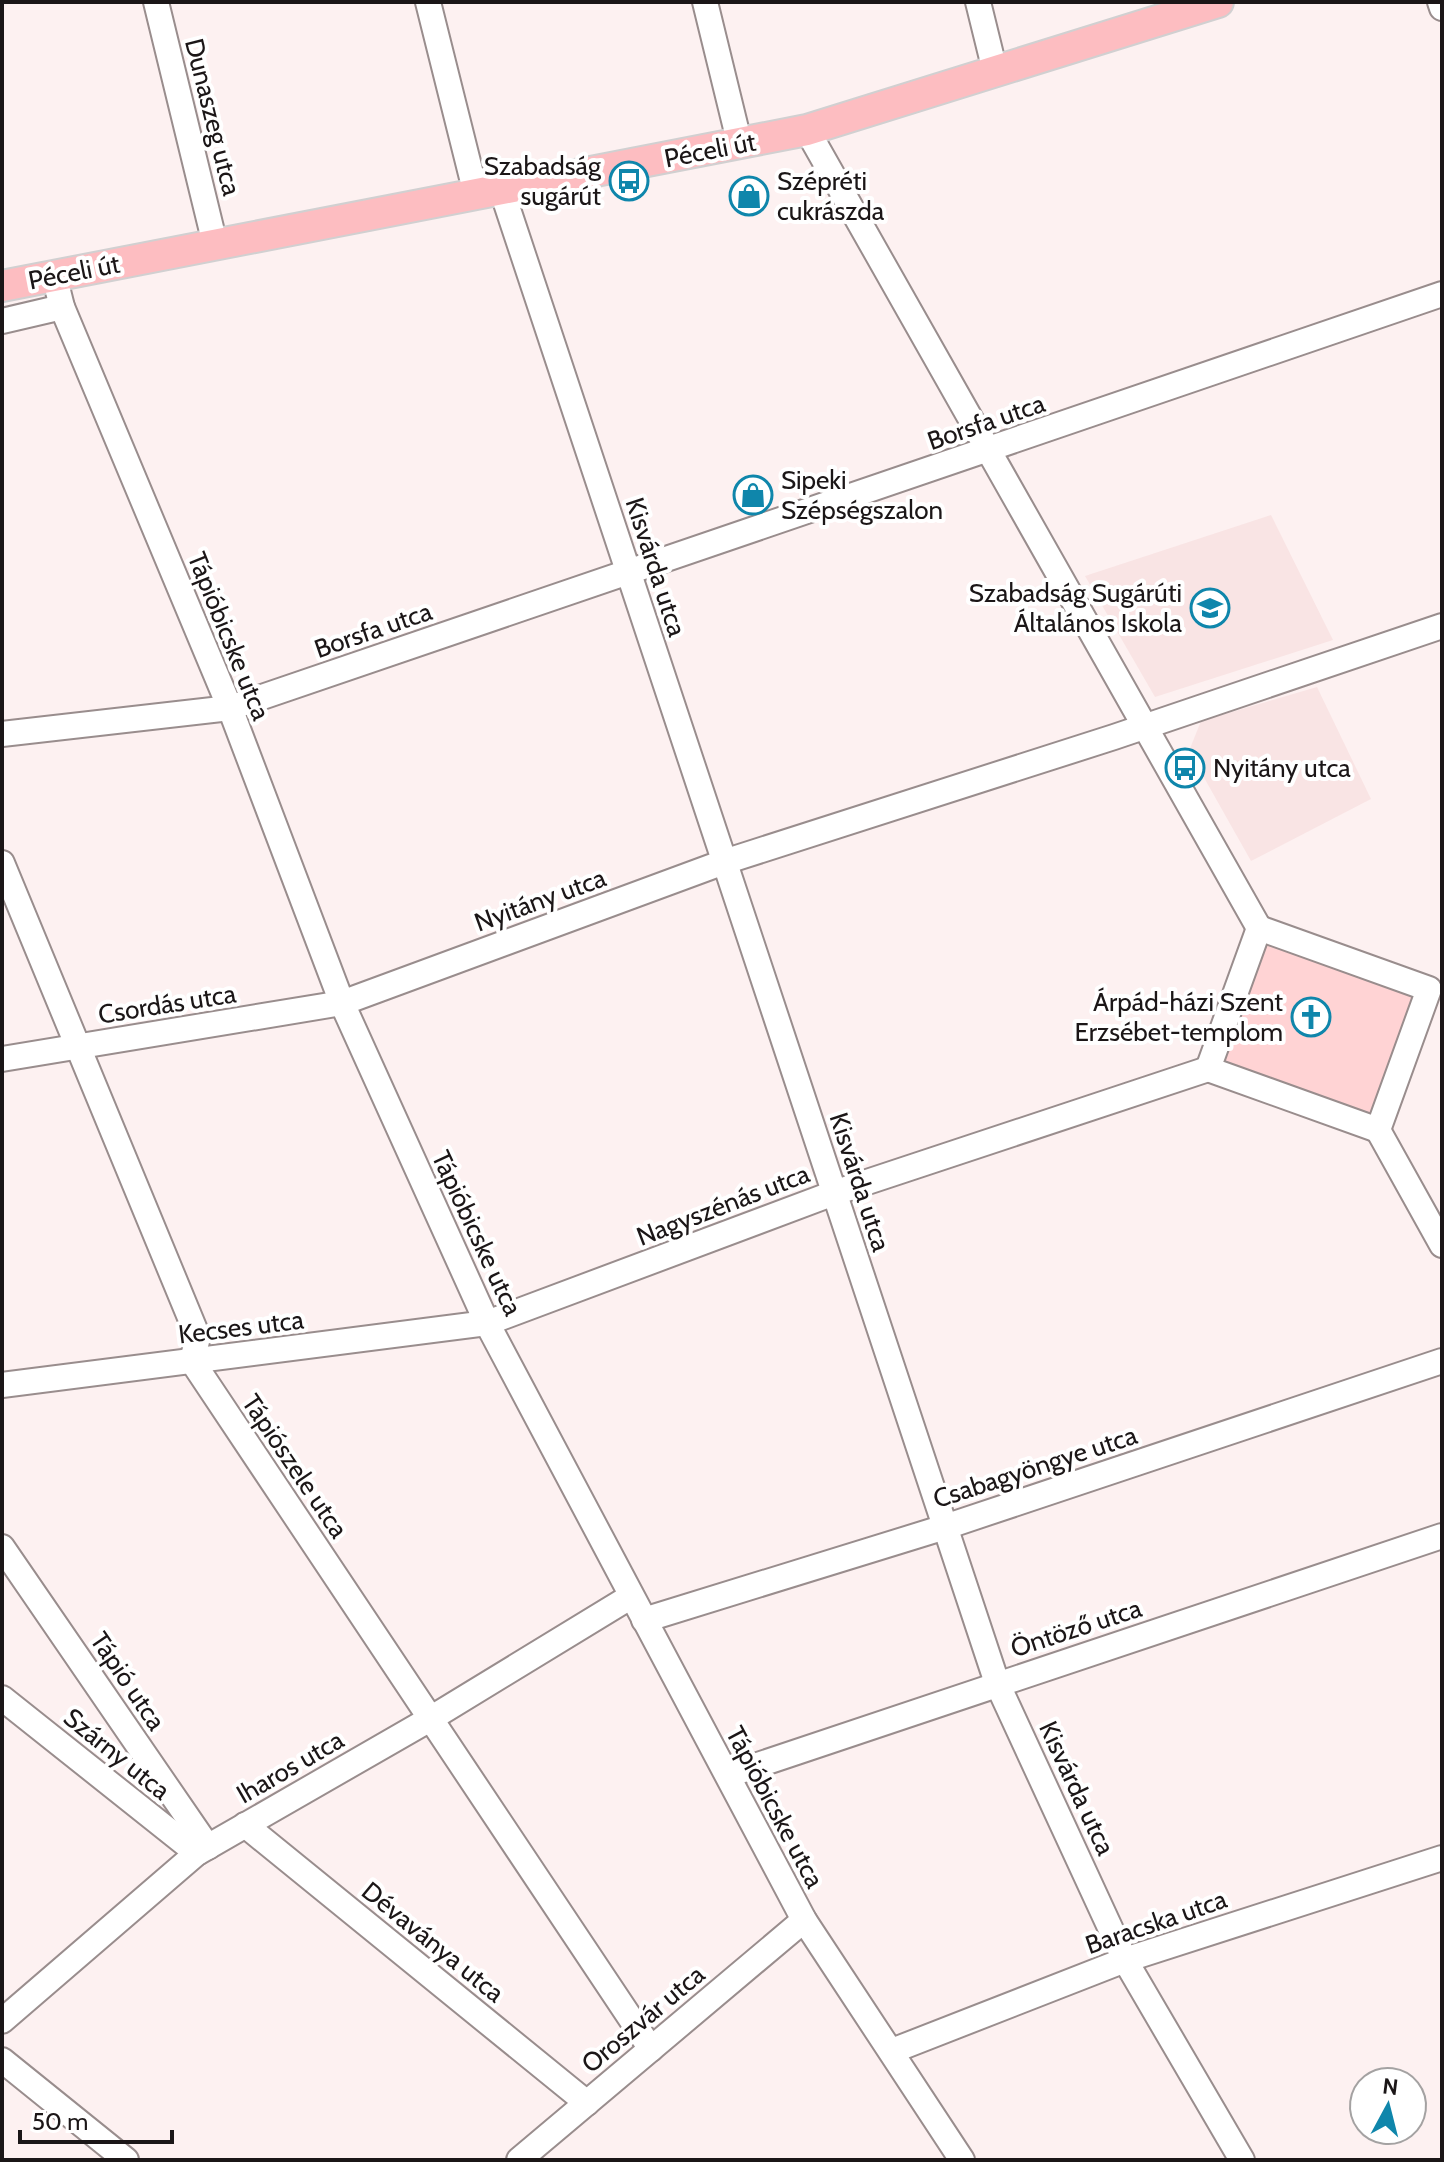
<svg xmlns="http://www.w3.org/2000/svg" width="1444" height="2162" viewBox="0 0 1444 2162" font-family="Cabin,sans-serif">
<rect width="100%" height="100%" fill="#fdf1f1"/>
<g fill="#f9e4e4">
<polygon points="1271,515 1333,640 1155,697 1085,576"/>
<polygon points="1317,687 1371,799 1251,861 1189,751 1201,721"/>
</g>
<polygon fill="#ffd3d4" points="1259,928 1429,989 1378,1130 1208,1069"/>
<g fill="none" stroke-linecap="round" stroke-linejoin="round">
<g stroke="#998d8d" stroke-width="28">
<g id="minor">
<polyline points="156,2 215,244"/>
<polyline points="428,2 476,194"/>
<polyline points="705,2 740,145"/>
<polyline points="978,2 995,71"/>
<polyline points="1440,2 1442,8"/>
<polyline points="807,130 1259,928"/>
<polyline points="501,188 997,1683 1125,1960 1242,2160"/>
<polyline points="54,275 62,307 230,708 342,1003 487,1323 804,1920 962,2160"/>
<polyline points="2,321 62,307"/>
<polyline points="2,734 230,708 1442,294"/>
<polyline points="2,863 198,1337 192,1361 651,2049"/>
<polyline points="1259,928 1208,1069 1378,1130"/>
<polyline points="1259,928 1429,989 1378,1130"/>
<polyline points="2,1059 342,1003 724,862 1114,737 1442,626"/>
<polyline points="1378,1130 1442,1245"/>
<polyline points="2,1385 487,1323 834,1193 1208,1069"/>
<polyline points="2,1547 208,1847"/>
<polyline points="644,1620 945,1527 1442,1361"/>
<polyline points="2,1698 197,1853"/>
<polyline points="728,1775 1442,1536"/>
<polyline points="245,1825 587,2103"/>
<polyline points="2,2021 197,1853 430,1719 630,1597"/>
<polyline points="892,2051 1125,1960 1442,1858"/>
<polyline points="2,2060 126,2160"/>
<polyline points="519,2160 804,1920"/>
</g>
</g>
<g stroke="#d1d0d1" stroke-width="34">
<polyline id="major" points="2,286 807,130 1218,2"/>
</g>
<use href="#minor" stroke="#fff" stroke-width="24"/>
<use href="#major" stroke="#fdbdc1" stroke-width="30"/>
</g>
<defs>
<g id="bus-ring" transform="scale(2)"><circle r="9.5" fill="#fff" stroke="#0f86ab" stroke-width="1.5"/><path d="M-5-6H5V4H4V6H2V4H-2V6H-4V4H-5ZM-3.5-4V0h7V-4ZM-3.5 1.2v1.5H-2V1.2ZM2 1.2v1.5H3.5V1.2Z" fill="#0f86ab"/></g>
<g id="shop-ring" transform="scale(2)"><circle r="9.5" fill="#fff" stroke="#0f86ab" stroke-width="1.5"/><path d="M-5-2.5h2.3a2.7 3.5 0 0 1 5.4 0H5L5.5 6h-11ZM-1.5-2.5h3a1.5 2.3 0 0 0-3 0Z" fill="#0f86ab"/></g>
<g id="school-ring" transform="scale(2)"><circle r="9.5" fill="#fff" stroke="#0f86ab" stroke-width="1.5"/><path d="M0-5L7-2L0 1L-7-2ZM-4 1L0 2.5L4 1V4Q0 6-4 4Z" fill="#0f86ab"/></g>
<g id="church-ring" transform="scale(2)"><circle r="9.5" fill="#fff" stroke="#0f86ab" stroke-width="1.5"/><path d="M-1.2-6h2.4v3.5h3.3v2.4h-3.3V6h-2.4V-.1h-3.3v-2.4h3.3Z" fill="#0f86ab"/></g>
</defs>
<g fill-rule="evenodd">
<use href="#bus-ring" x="629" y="181"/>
<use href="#shop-ring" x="749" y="196"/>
<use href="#shop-ring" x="753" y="495"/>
<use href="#school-ring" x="1210" y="608"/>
<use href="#bus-ring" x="1185" y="768"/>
<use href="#church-ring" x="1311" y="1017"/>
</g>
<g text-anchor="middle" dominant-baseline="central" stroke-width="8" stroke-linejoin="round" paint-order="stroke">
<g font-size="26" fill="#1b1617" stroke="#fff">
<text transform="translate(213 117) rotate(76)">Dunaszeg utca</text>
<text transform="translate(710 150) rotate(-11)">Péceli út</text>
<text transform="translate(74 272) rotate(-11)">Péceli út</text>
<text transform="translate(986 422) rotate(-19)">Borsfa utca</text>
<text transform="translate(656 567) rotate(72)">Kisvárda utca</text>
<text transform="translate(373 630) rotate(-19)">Borsfa utca</text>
<text transform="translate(229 636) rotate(68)">Tápióbicske utca</text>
<text transform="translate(540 900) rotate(-20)">Nyitány utca</text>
<text transform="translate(167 1004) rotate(-9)">Csordás utca</text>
<text transform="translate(860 1182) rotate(72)">Kisvárda utca</text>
<text transform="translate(723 1205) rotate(-21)">Nagyszénás utca</text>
<text transform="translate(477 1233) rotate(65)">Tápióbicske utca</text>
<text transform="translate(241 1327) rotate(-7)">Kecses utca</text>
<text transform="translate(295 1466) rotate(56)">Tápiószele utca</text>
<text transform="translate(1035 1467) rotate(-18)">Csabagyöngye utca</text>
<text transform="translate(1076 1628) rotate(-18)">Öntöző utca</text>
<text transform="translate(128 1681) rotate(56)">Tápió utca</text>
<text transform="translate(117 1754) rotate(39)">Szárny utca</text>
<text transform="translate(290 1767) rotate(-30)">Iharos utca</text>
<text transform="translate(1077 1788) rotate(65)">Kisvárda utca</text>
<text transform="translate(775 1807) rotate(62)">Tápióbicske utca</text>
<text transform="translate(1156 1922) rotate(-19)">Baracska utca</text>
<text transform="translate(433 1942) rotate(39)">Dévaványa utca</text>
<text transform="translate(643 2019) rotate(-40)">Oroszvár utca</text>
</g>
<g font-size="26" fill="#1b1617" stroke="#fff" text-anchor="end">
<text x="601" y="166">Szabadság<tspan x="601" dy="30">sugárút</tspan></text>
<text x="777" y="181" text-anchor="start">Szépréti<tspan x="777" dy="30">cukrászda</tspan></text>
<text x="781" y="480" text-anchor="start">Sipeki<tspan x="781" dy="30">Szépségszalon</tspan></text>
<text x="1182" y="593">Szabadság Sugárúti<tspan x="1182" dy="30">Általános Iskola</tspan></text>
<text x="1213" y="768" text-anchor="start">Nyitány utca</text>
<text x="1283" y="1002">Árpád-házi Szent<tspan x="1283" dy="30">Erzsébet-templom</tspan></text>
</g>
</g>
<rect width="1444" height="2162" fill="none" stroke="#1b1617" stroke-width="8"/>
<g transform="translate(1388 2106) rotate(7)"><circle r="38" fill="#ffffff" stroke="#a4a2a2" stroke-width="2"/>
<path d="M0-6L14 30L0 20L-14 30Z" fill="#0f86ab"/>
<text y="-12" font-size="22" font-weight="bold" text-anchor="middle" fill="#1b1617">N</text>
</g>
<path d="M20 2130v12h152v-12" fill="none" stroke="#1b1617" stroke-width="4"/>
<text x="32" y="2130" font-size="24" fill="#1b1617" stroke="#ffffff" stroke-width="6" paint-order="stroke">50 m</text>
</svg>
